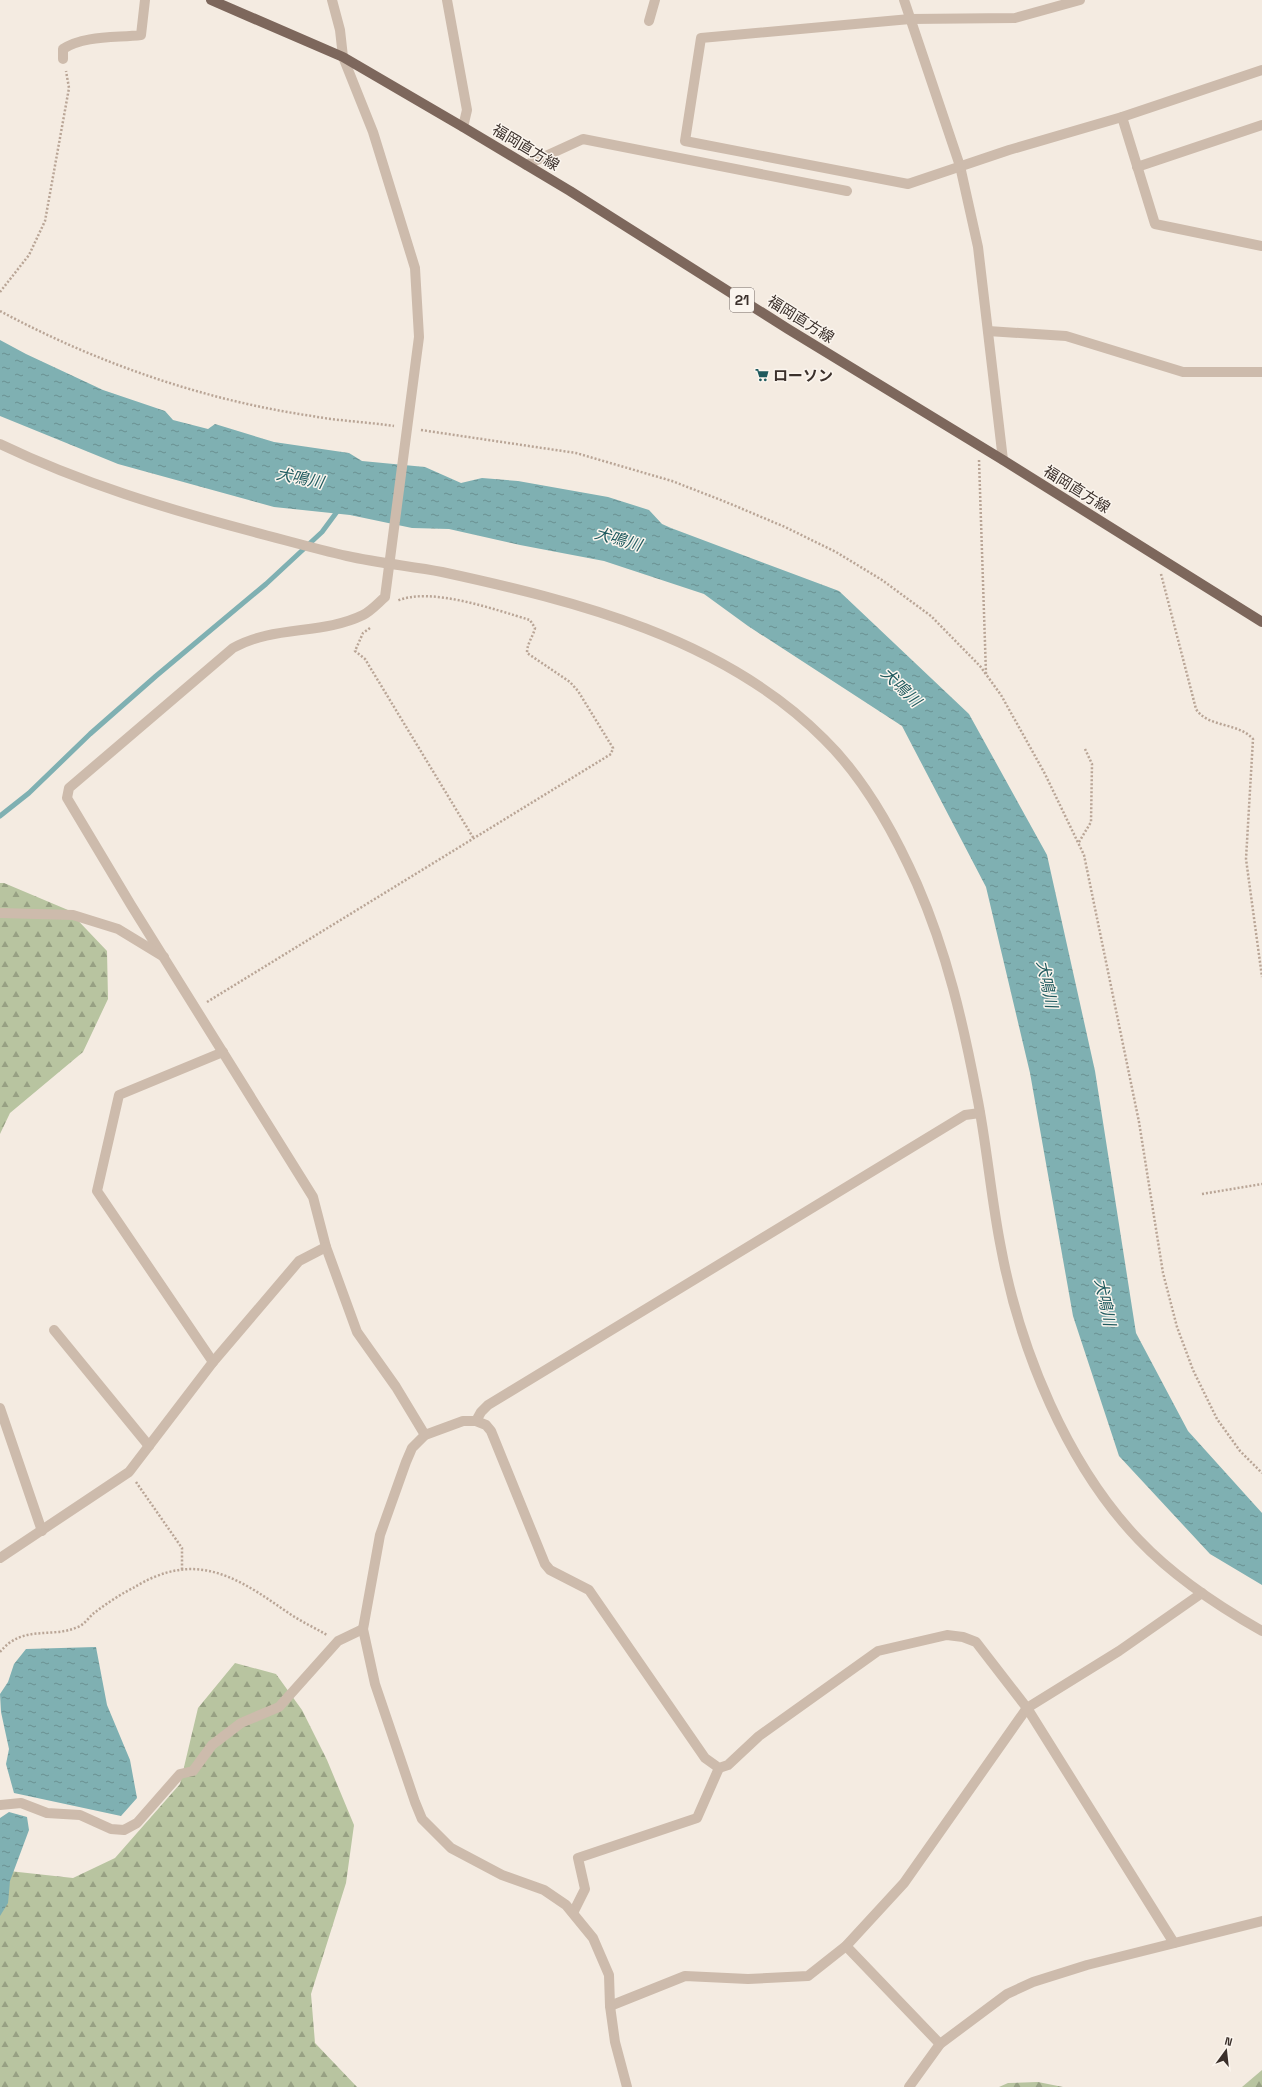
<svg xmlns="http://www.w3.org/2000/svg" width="1262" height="2087" viewBox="0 0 1262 2087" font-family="'Space Grotesk','Noto Sans JP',sans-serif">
<defs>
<pattern id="forest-firs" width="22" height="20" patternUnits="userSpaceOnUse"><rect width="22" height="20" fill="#b8c4a0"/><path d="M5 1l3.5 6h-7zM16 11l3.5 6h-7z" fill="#97a083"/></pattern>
<pattern id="water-ripples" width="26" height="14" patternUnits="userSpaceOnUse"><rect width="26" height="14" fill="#7fb0b2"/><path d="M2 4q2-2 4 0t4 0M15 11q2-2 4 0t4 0" fill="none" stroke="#699091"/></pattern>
</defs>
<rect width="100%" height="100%" fill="#f4ebe1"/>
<g fill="url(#forest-firs)">
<polygon points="0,883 4,883 68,910 107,951 108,999 83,1052 10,1113 0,1134"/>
<polygon points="235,1663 276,1674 302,1710 327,1760 354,1825 346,1883 311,1994 315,2043 357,2087 0,2087 0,1870 73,1878 115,1858 180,1784 198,1708"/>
<polygon points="1262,2070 1262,2087 1242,2087"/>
<polygon points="1038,2082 1063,2087 999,2087 1008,2083"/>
</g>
<g fill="url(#water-ripples)">
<polygon points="0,340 26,354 103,390 165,411 173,420 208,429 215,424 274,442 349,453 362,461 425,467 461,483 482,478 518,481 608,497 649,510 662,524 671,528 839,591 969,714 1047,855 1095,1071 1136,1333 1188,1431 1262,1513 1262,1585 1210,1554 1119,1456 1073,1316 1030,1073 986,887 902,726 748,626 704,594 604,561 520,545 449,529 412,528 350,515 274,507 118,464 0,416"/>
<polygon points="96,1647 107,1705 130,1760 137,1798 121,1816 14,1793 6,1764 9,1749 1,1712 0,1694 8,1682 14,1664 26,1649"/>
<polygon points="9,1812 27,1817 29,1830 10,1881 8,1903 0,1916 0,1818"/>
</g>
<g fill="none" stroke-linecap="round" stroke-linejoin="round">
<polyline stroke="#7fb0b2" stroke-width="5" points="0,816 29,793 90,734 156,676 266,584 322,532 339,509"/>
<g stroke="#b9a596" stroke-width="2.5" stroke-dasharray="2 2" stroke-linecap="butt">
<polyline points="0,292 29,255 45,221 69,88 66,71"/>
<path d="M0 311C97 363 203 400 312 416 339 421 367 422 394 426"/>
<polyline points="421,430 576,453 672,481 726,502 785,527 836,552 882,580 931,616 980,666 1001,695 1045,774 1084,855 1139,1122 1163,1273 1177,1327 1193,1370 1217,1419 1240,1451 1262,1473"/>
<polyline points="979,460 986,674"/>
<path d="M1161 574 1196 709C1208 728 1238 722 1253 739L1246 859 1262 977"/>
<polyline points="370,628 363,633 355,651 365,659 474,839"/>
<polyline points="1079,842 1091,822 1092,764 1085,749"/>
<path d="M207 1002 611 754 613 748 578 691 570 682 527 653C527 643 533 637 535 628L530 620C496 610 430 586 397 601"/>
<polyline points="1202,1194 1262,1184"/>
<polyline points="136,1482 182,1548 182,1570"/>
<path d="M0 1652C23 1624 50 1639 78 1627 85 1624 89 1617 94 1613 106 1604 119 1595 133 1588 140 1584 148 1579 157 1576 209 1555 249 1586 290 1614 302 1622 315 1628 327 1635"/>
</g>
<g stroke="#cdbbac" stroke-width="10">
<path d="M332 0 340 30 343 57 373 132 415 268 419 337 385 597C378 603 371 611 363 615 322 635 274 625 233 648L69 788 67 798 131 905 313 1197 326 1247 357 1332 396 1387 425 1435"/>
<polyline points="447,0 467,110 463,127"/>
<polyline points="904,0 960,166 978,247 1003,460"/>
<polyline points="1080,0 1015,18 910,19 701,38 685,141 908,184 1009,150 1122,117 1262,70"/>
<polyline points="649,21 655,0"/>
<path d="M63 59V49C84 35 117 38 141 35L145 0"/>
<polyline points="1122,117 1155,224 1262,246"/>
<polyline points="526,165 583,139 847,191"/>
<polyline points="1137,167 1262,125"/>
<polyline points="988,331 1066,336 1183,372 1262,372"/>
<path d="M0 444C81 483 167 509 254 532 285 540 316 549 347 556 378 563 410 566 442 572 576 601 724 638 824 739 865 779 894 832 917 884 947 953 963 1022 977 1096 987 1146 991 1198 1001 1248 1020 1350 1067 1465 1139 1540 1174 1577 1218 1606 1262 1631"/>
<polyline points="0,913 73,915 118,929 164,957"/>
<polyline points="54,1330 149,1446"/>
<polyline points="213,1362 97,1191 119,1095 223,1052"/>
<polyline points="0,1408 42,1531"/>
<polyline points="476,1421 481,1412 488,1405 965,1115 980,1113"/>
<polyline points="0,1558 129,1472 213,1362 299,1261 326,1247"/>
<polyline points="0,1805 21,1803 47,1813 80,1815 111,1829 124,1830 137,1823 180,1774 193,1771 212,1745 241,1723 279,1707 338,1641 363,1629"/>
<polyline points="573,1913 585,1889 578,1858 697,1818 719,1768"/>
<polyline points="846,1946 940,2044"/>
<polyline points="610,2006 685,1976 748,1979 808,1976 846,1946 904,1883 1027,1708 1119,1651 1202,1593"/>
<polyline points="627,2087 615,2042 610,2006 609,1975 593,1938 566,1905 544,1890 502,1875 451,1848 422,1819 415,1802 375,1684 363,1629 380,1535 406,1462 412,1448 425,1435 463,1421 476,1421 486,1425 491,1431 545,1564 550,1570 589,1590 705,1758 719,1768 728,1765 759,1736 878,1651 947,1635 963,1637 976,1642 1027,1708 1174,1943"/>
<polyline points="909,2087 940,2044 1007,1994 1033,1982 1087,1965 1262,1921"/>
</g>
<polyline stroke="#7d675c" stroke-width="10" points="211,0 343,57 463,127 570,191 788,329 1003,460 1262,622"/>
</g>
<defs>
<g id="supermarket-bare" transform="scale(1.08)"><path d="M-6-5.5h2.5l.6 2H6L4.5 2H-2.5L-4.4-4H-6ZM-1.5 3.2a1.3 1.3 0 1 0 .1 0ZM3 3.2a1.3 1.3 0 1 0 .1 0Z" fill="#1f5a5e" stroke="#fbf5ee" stroke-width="2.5" paint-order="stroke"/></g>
</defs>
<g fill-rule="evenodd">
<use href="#supermarket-bare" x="762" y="375"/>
</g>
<g text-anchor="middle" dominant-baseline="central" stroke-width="3" stroke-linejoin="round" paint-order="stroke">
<rect fill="#fbf5ee" stroke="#756b66" stroke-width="1" x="730" y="288" width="24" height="24" rx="3"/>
<g font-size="14" font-weight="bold" fill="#3b302b">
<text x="742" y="300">21</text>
</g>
<g font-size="15" fill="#3b302b" stroke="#fbf5ee">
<text transform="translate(526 147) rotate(31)">福岡直方線</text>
<text transform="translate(801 319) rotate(32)">福岡直方線</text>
<text transform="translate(1077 489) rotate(32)">福岡直方線</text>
</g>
<g font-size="15" font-weight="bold" fill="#3b302b" stroke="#fbf5ee" text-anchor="start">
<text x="773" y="375">ローソン</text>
</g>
<g font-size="16" font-style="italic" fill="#1f5a5e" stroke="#fbf5ee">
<text transform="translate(300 478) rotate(11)">犬鳴川</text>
<text transform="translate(618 539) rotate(16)">犬鳴川</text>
<text transform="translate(901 687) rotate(44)">犬鳴川</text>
<text transform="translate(1047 984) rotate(78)">犬鳴川</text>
<text transform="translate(1105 1302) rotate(78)">犬鳴川</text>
</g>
</g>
<g transform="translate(1226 2051) rotate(15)" stroke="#fbf5ee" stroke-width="3" paint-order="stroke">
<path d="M0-3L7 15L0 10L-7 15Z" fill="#3b302b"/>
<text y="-6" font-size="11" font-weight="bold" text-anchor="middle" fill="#3b302b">N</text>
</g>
</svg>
